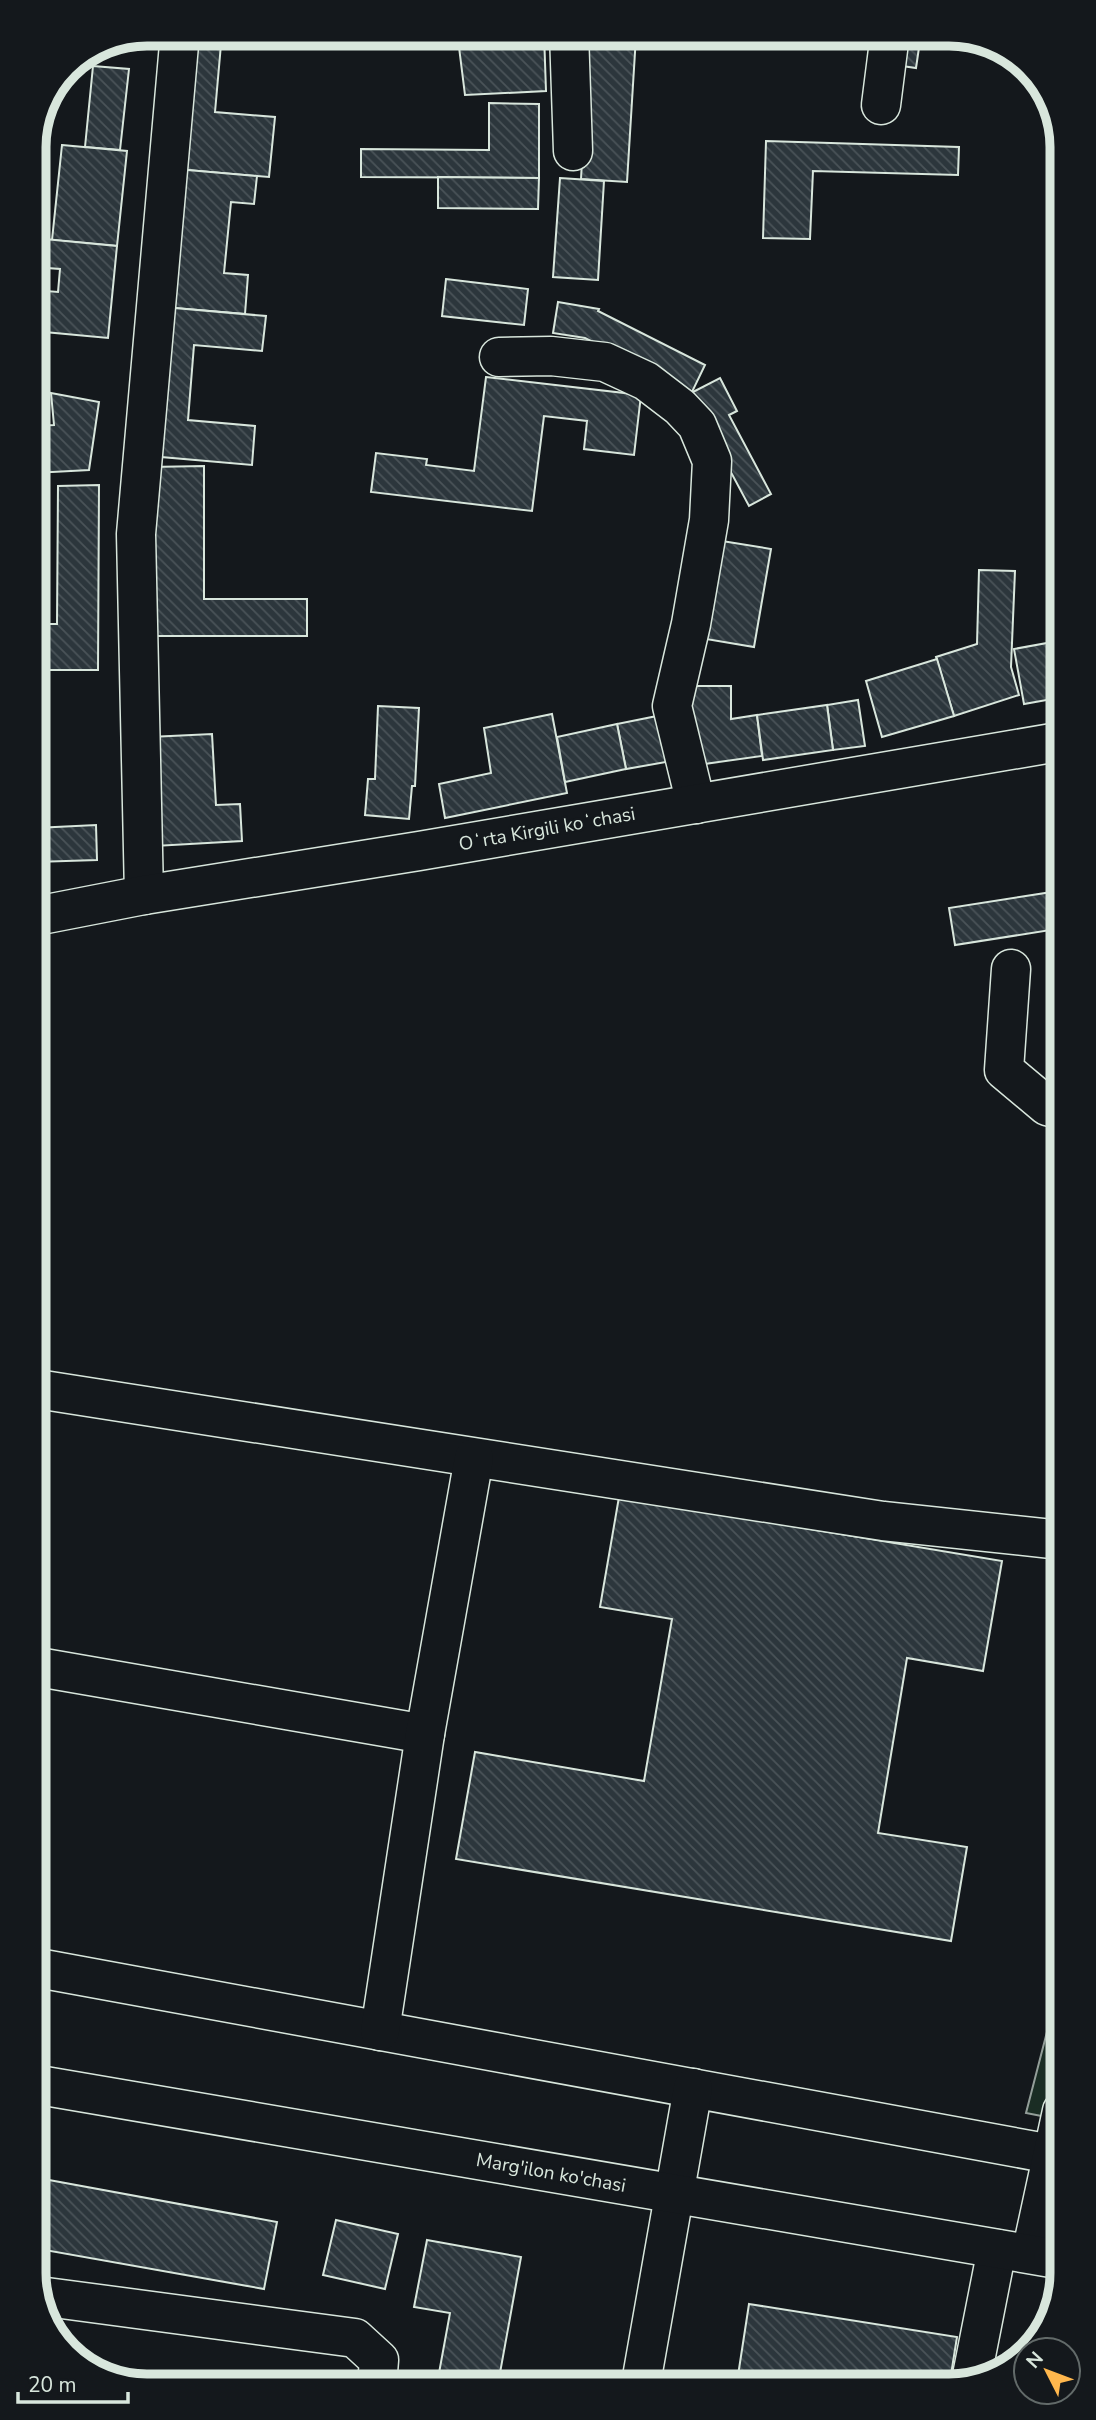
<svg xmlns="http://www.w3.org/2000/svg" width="1096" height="2420" viewBox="0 0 1096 2420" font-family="'Nunito Sans',sans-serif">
<defs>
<pattern id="building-back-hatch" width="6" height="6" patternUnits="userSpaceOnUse" patternTransform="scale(1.75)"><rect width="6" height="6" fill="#2c363c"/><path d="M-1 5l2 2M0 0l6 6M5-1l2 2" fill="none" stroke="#4a5358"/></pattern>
</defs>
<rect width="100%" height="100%" fill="#14181c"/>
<polygon fill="#1a2d24" stroke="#939e99" stroke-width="2" points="1062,1974 1062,2120 1026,2113"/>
<g fill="url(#building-back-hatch)" stroke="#d8e6dc" stroke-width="2">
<polygon points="188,33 222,33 215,112 275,117 269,177 176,169"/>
<polygon points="252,33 303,33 303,38"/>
<polygon points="497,33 544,33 546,91 465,95 458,39 497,37"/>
<polygon points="589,33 636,36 627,182 581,179"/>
<polygon points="899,34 921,34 916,68 895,65"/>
<polygon points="137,37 136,47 117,45"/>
<polygon points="93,66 129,69 120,150 85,147"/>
<polygon points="1047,96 1057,109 1057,114 1047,114"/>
<polygon points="489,103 539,104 539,178 361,177 361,149 489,150"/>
<polygon points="766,141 959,147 958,175 813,171 810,239 763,238"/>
<polygon points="62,145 127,151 117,246 52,240"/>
<polygon points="176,169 257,176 254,204 231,202 224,273 248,275 245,314 163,307"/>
<polygon points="438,177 539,178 538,209 438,208"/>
<polygon points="560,178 604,181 598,280 553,277"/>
<polygon points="34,238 117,246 108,338 34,331 34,290 58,292 60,269 34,267"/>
<polygon points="446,279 528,289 524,325 442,316"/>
<polygon points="558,302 599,309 598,311 705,365 692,392 585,338 553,333"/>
<polygon points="163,307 266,316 262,351 194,345 188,420 255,426 252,465 150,456"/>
<polygon points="486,377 641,395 634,455 584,449 587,421 544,416 532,511 371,492 376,453 427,459 426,465 474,471"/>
<polygon points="720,378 737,411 729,415 771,494 749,506 689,394"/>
<polygon points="51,393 99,402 89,470 34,473 34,426 54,425"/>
<polygon points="204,466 204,599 307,599 307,636 149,636 149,467"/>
<polygon points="99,485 98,670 35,670 35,624 57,624 58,486"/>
<polygon points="722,541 771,549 754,647 706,639"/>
<polygon points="979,570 1015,571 1011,667 1019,695 954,716 936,657 977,644"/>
<polygon points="1058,641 1058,698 1024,704 1014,649"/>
<polygon points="937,659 954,716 882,737 866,681"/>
<polygon points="691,686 731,686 731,719 757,715 762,756 697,765 692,728"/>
<polygon points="858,700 865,746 833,750 827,705"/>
<polygon points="827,705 833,750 763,760 757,715"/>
<polygon points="378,706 419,708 415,786 412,786 409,819 365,815 368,779 375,779"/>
<polygon points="552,714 567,793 445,818 439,784 491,773 484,728"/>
<polygon points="657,716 666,762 626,769 617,724"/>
<polygon points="617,724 626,769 565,782 557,737"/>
<polygon points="212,734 216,805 240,804 242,841 155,846 150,737"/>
<polygon points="96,825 97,860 35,862 35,828"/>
<polygon points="1052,892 1057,929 955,945 949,908"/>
<polygon points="619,1497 1002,1561 983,1671 907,1658 878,1833 967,1847 951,1941 456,1859 475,1752 644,1781 672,1619 600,1607"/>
<polygon points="49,2180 277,2222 264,2289 39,2249 39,2234"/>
<polygon points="336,2220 398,2234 385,2289 323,2275"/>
<polygon points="427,2240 521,2257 498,2384 437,2384 450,2313 414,2307"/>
<polygon points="749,2304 957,2337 950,2381 737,2382"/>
</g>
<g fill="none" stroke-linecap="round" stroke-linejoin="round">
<g stroke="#d8e6dc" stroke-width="41">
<g id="minor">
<polyline points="569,33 573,151"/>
<polyline points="881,105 890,34"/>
<polyline points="499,357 551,356 605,362 646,381 680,407 697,425 712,461 709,520 691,624 672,706 696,804"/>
<polyline points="144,895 136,534 180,33"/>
<polyline points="36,916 144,895 419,851 1058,742"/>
<polyline points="1011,969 1004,1070 1047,1106 1059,1109"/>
<polyline points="37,1389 883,1521 1061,1540"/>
<polyline points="38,1667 425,1734"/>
<polyline points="38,1968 1062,2156"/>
<polyline points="380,2031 425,1734 474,1458"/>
<polyline points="1031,2254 1062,2111"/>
<polyline points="39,2296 355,2338 379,2360 377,2385"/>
<polyline points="971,2381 997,2249"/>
<polyline points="641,2383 693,2088"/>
</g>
</g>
<g stroke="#d8e6dc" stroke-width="41">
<polyline id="major" points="39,2085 1063,2260"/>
</g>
<use href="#minor" stroke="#14181c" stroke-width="38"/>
<use href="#major" stroke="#14181c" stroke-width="38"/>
</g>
<g text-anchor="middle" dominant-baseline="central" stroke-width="5" stroke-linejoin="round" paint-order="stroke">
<g font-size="19" fill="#d8e6dc" stroke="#14181c">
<text transform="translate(547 829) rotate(-10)">Oʻrta Kirgili koʻchasi</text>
<text transform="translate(551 2173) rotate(10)">Marg'ilon ko'chasi</text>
</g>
</g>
<path d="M0 0H1096V2420H0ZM147 46H949A101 101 0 0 1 1050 147V2273A101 101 0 0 1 949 2374H147A101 101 0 0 1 46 2273V147A101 101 0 0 1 147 46Z" fill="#14181c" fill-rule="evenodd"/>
<path fill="none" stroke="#d8e6dc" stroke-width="9" d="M147 46H949A101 101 0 0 1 1050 147V2273A101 101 0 0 1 949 2374H147A101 101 0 0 1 46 2273V147A101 101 0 0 1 147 46Z"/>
<g transform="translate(1047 2371) rotate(312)"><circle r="33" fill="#14181c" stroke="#626a69" stroke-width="2"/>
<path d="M0-5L12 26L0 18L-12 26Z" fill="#ffb74d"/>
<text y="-10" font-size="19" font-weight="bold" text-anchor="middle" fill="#d8e6dc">N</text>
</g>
<path d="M18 2392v10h110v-10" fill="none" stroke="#d8e6dc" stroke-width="3.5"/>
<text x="28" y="2392" font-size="21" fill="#d8e6dc" stroke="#14181c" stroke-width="5" paint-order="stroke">20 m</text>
</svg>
